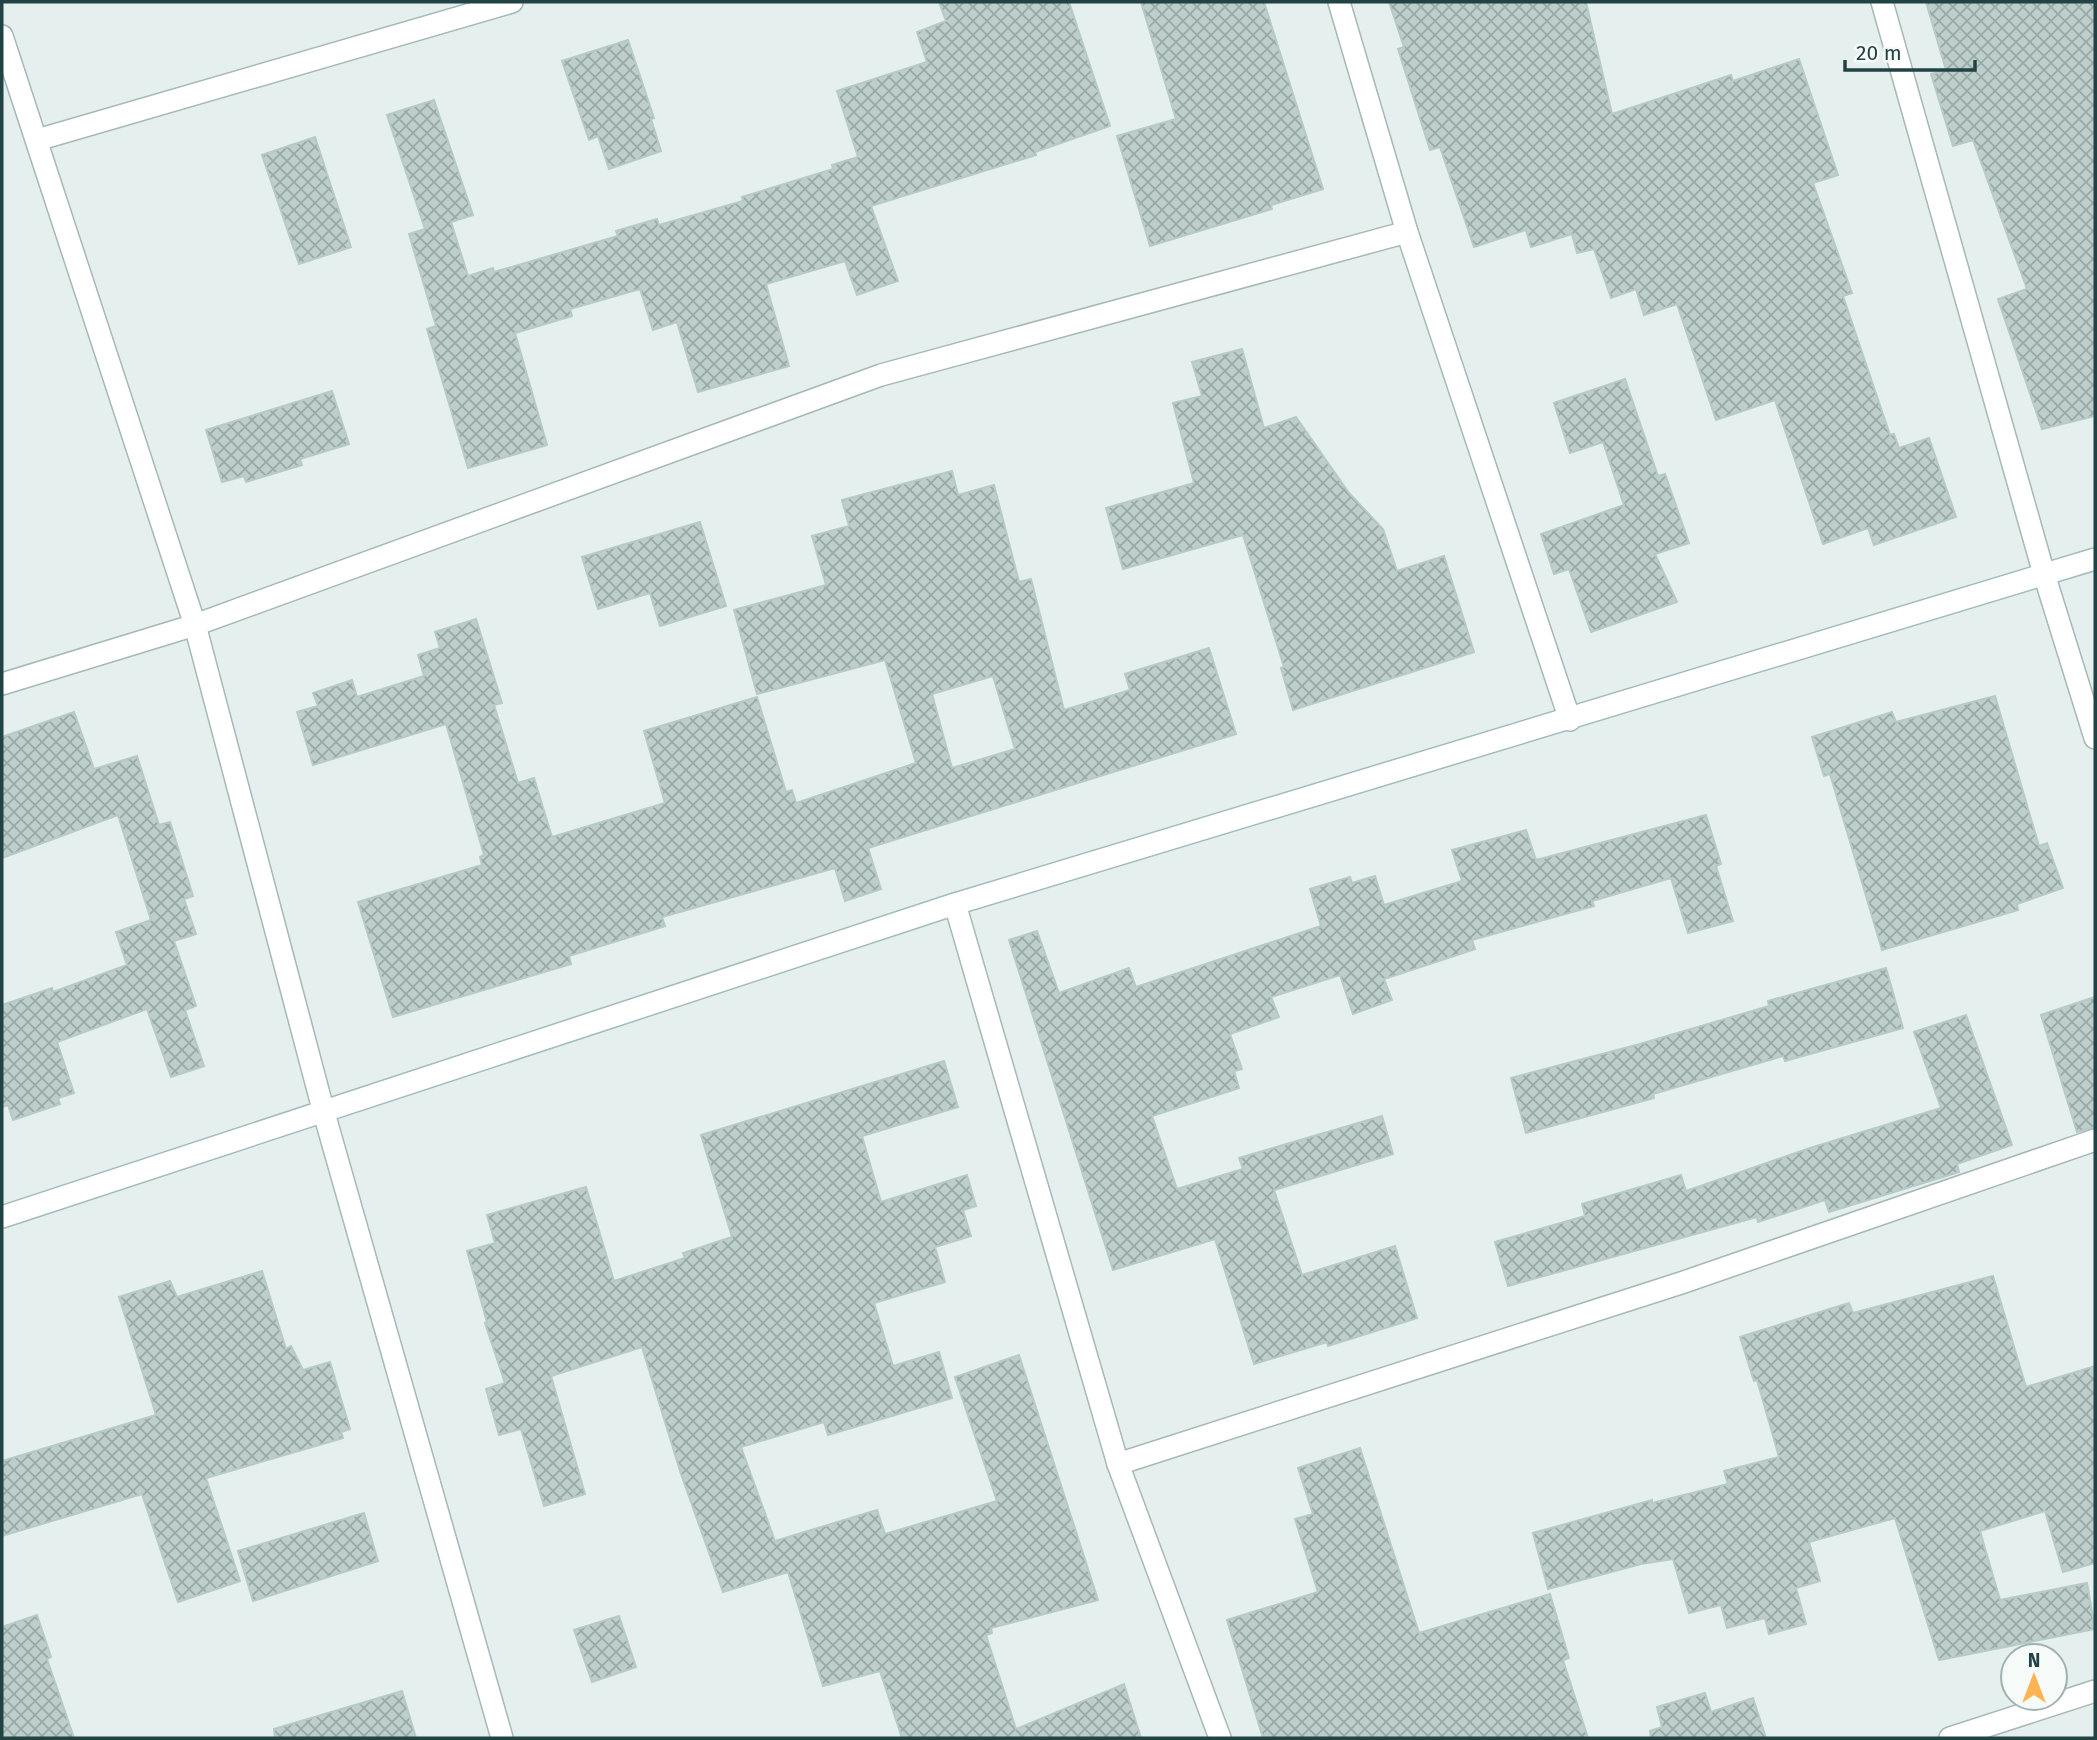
<svg xmlns="http://www.w3.org/2000/svg" width="2097" height="1740" viewBox="0 0 2097 1740" font-family="'Fira Sans',sans-serif">
<defs>
<pattern id="building-cross-hatch" width="8" height="8" patternUnits="userSpaceOnUse" patternTransform="scale(1.75)"><rect width="8" height="8" fill="#bdcecb"/><path d="M0 0l8 8M0 8l8-8" fill="none" stroke="#99a9a6"/></pattern>
</defs>
<rect width="100%" height="100%" fill="#e5efee"/>
<g fill="url(#building-cross-hatch)" stroke="#b6cac8" stroke-width="2" fill-rule="evenodd">
<polygon points="939,2 1069,2 1110,126 1035,152 1036,155 871,206 898,281 857,295 845,261 766,284 789,366 698,392 677,322 653,330 640,289 570,309 572,316 515,333 547,445 468,468 427,329 436,326 409,234 425,229 387,115 434,100 473,215 451,222 468,276 493,268 494,272 618,236 616,231 657,219 659,225 743,201 742,197 833,169 832,165 858,157 837,91 927,62 917,32 946,21"/>
<polygon points="1141,2 1264,2 1323,189 1271,205 1272,209 1150,246 1117,136 1176,119"/>
<polygon points="1389,2 1586,2 1612,114 1731,75 1733,81 1799,59 1838,175 1813,183 1852,293 1843,296 1890,435 1894,434 1899,448 1929,438 1956,517 1874,545 1868,528 1823,544 1775,400 1716,420 1677,304 1644,315 1636,289 1611,298 1594,249 1577,253 1572,234 1531,247 1526,230 1474,247 1440,147 1430,150 1398,49 1404,47"/>
<polygon points="1926,2 2095,2 2095,416 2042,429 1998,299 2027,289 1973,140 1953,146 1931,74 1946,70"/>
<polygon points="628,40 654,118 651,119 661,151 609,169 598,136 589,140 562,61"/>
<polygon points="315,137 351,247 299,264 262,155"/>
<polygon points="1242,349 1264,428 1296,417 1349,493 1383,529 1397,571 1444,556 1474,652 1293,710 1281,668 1284,667 1243,535 1123,569 1106,508 1194,483 1173,403 1202,396 1192,362"/>
<polygon points="1625,379 1658,476 1665,474 1689,543 1655,554 1677,602 1591,632 1569,569 1554,574 1541,534 1624,505 1603,442 1570,453 1554,403"/>
<polygon points="332,391 349,444 300,459 302,465 246,482 244,476 222,482 206,430"/>
<path d="M952 471 958 495 994 485 1019 582 1031 579 1064 710 1130 690 1125 674 1209 648 1236 734 868 848 881 889 845 901 835 868 662 917 665 926 569 956 571 964 393 1017 358 902 482 865 480 857 484 855 446 724 313 765 297 712 318 706 313 693 352 680 357 697 424 676 418 655 440 648 435 632 476 619 502 703 494 705 518 783 534 778 552 837 665 803 644 731 757 697 786 792 792 790 796 803 916 763 885 660 757 694 734 610 826 585 812 536 849 526 842 500ZM993 676 1015 749 952 768 932 694Z"/>
<polygon points="700,522 726,606 660,626 650,593 598,609 582,557"/>
<polygon points="1995,696 2039,846 2047,843 2063,888 2017,904 2018,910 1882,950 1830,774 1824,776 1812,737 1892,712 1896,722"/>
<polygon points="74,712 94,769 137,756 159,825 170,822 193,896 184,899 196,934 174,941 196,1006 185,1010 204,1066 171,1077 147,1009 57,1042 74,1093 58,1098 60,1104 13,1120 8,1105 2,1107 2,1005 52,988 53,992 127,965 116,932 151,920 118,815 2,858 2,737"/>
<polygon points="1706,815 1721,864 1716,866 1733,921 1688,933 1671,878 1592,901 1594,906 1472,940 1475,949 1384,979 1392,1000 1353,1014 1340,975 1271,997 1279,1017 1230,1034 1242,1069 1234,1071 1239,1088 1152,1116 1177,1189 1243,1169 1239,1158 1382,1116 1393,1154 1274,1190 1302,1275 1395,1246 1417,1318 1328,1346 1327,1342 1254,1364 1215,1239 1113,1270 1009,940 1037,931 1059,993 1129,968 1136,987 1321,926 1310,889 1350,877 1352,883 1375,876 1384,905 1462,881 1452,850 1526,830 1536,860"/>
<polygon points="1886,968 1903,1028 1785,1061 1783,1056 1653,1094 1654,1098 1526,1133 1511,1078 1640,1044 1769,1006 1768,1001"/>
<polygon points="2095,997 2095,1127 2077,1132 2041,1015"/>
<polygon points="1966,1015 2012,1145 1957,1164 1959,1172 1829,1212 1825,1200 1758,1222 1757,1217 1508,1286 1495,1242 1585,1216 1582,1204 1681,1175 1686,1191 1810,1148 1941,1108 1914,1032"/>
<polygon points="944,1061 958,1107 862,1136 881,1202 967,1175 976,1206 963,1210 971,1236 935,1247 945,1282 874,1303 893,1366 939,1352 952,1398 828,1435 824,1422 741,1447 775,1541 877,1510 885,1534 997,1501 955,1377 1019,1355 1098,1600 991,1628 992,1633 986,1635 1016,1729 1124,1684 1141,1738 902,1738 880,1671 823,1686 788,1572 723,1592 681,1474 642,1347 551,1376 585,1494 544,1506 521,1429 499,1435 486,1389 505,1383 485,1323 487,1322 467,1251 495,1243 487,1215 586,1187 614,1281 685,1258 683,1253 732,1237 701,1135"/>
<polygon points="262,1271 286,1349 291,1346 303,1370 330,1362 350,1429 341,1432 343,1438 206,1478 240,1581 178,1602 142,1494 2,1536 2,1461 156,1415 119,1297 170,1281 177,1297"/>
<polygon points="1993,1276 2026,1387 2095,1366 2095,1563 2063,1572 2045,1511 1980,1531 2000,1600 2087,1583 2095,1629 1939,1660 1895,1518 1809,1542 1820,1581 1796,1588 1806,1624 1769,1634 1765,1618 1727,1628 1721,1605 1689,1613 1673,1559 1641,1564 1548,1589 1533,1533 1652,1500 1652,1503 1728,1484 1724,1471 1779,1457 1757,1380 1754,1381 1740,1337 1849,1303 1853,1313"/>
<polygon points="1360,1448 1419,1633 1550,1594 1569,1658 1563,1660 1588,1738 1263,1738 1227,1620 1318,1592 1295,1519 1313,1514 1298,1468"/>
<polygon points="364,1513 378,1561 253,1601 238,1551"/>
<polygon points="37,1615 51,1657 47,1659 74,1738 2,1738 2,1627"/>
<polygon points="619,1616 636,1667 592,1682 574,1630"/>
<polygon points="402,1691 416,1738 275,1738 274,1729"/>
<polygon points="1705,1693 1711,1712 1753,1698 1766,1738 1651,1738 1650,1731 1662,1727 1657,1707"/>
</g>
<g fill="none" stroke-linecap="round" stroke-linejoin="round">
<g stroke="#a6b8b8" stroke-width="24">
<g id="street">
<polyline points="1339,2 1407,232 1570,720"/>
<polyline points="1882,2 2044,574 2095,738"/>
<polyline points="2,36 195,625 324,1113 502,1738"/>
<polyline points="37,140 512,2"/>
<polyline points="2,684 195,625 881,375 1407,232"/>
<polyline points="955,904 1118,1464 1220,1738"/>
<polyline points="1118,1464 1681,1283 2095,1140"/>
<polyline points="1950,1738 2095,1691"/>
</g>
</g>
<g stroke="#a2bcbc" stroke-width="24">
<polyline id="secondary" points="2,1217 955,904 2095,559"/>
</g>
<use href="#street" stroke="#fff" stroke-width="21"/>
<use href="#secondary" stroke="#fff" stroke-width="21"/>
</g>
<rect width="2097" height="1740" fill="none" stroke="#214344" stroke-width="7"/>
<g transform="translate(2034 1677)"><circle r="33" fill="#f6fbfa" stroke="#a1b1b1" stroke-width="2"/>
<path d="M0-5L12 26L0 18L-12 26Z" fill="#ffb353"/>
<text y="-10" font-size="19" font-weight="bold" text-anchor="middle" fill="#214344">N</text>
</g>
<path d="M1845 60v10h130v-10" fill="none" stroke="#214344" stroke-width="3.5"/>
<text x="1856" y="60" font-size="21" fill="#214344" stroke="#f6fbfa" stroke-width="5" paint-order="stroke">20 m</text>
</svg>
